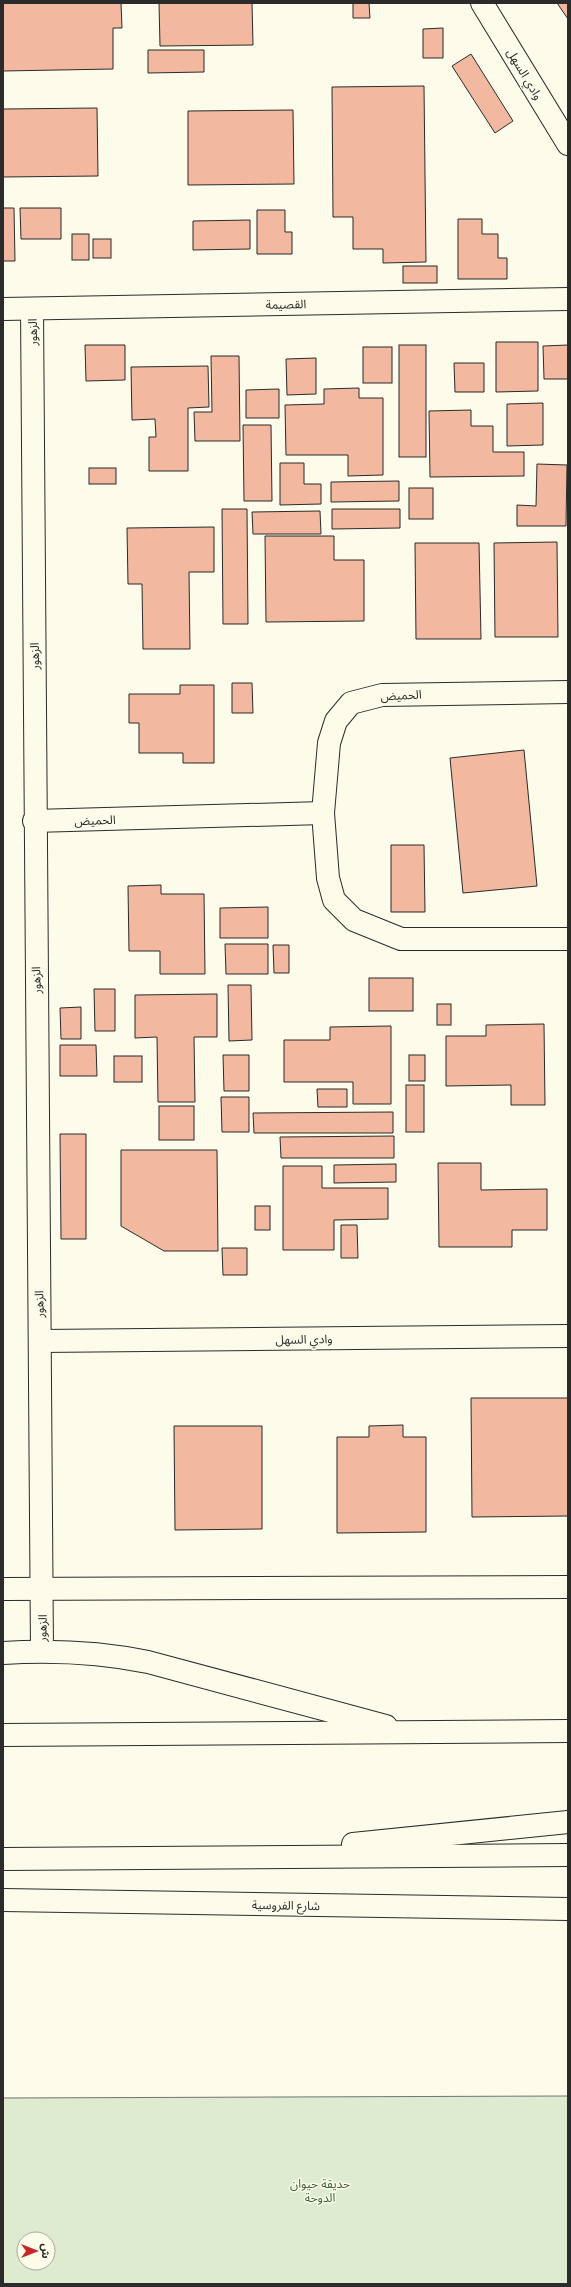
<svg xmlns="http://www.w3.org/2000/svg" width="571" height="2287" viewBox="0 0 571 2287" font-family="Lato,'Noto Sans Arabic',sans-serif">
<rect width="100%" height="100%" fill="#fdfbea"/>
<path fill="#deebd1" stroke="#74746e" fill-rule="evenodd" d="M568 2096V2284H3V2098ZM24 2239H48V2263H24Z"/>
<g fill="#f2b8a0" stroke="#2b2b2b">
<polygon points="3,3 121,3 122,28 113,28 113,69 3,71"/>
<polygon points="159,3 252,3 253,45 160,46"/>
<polygon points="353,3 369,3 370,18 353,18"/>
<polygon points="557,3 568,3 568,19"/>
<polygon points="443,28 443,58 423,58 423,29"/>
<polygon points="148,50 204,50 204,72 148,73"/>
<polygon points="471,54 513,121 495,133 452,66"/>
<polygon points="424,86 426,262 383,263 383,249 353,249 353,217 333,217 332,87"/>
<polygon points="97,108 98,176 3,177 3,109"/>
<polygon points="293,110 294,184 188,185 188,111"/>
<polygon points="3,208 14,208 15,261 3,261"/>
<polygon points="20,208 61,208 61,239 21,239"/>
<polygon points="257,210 285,210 285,232 292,232 292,254 257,254"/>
<polygon points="458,219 482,219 482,234 498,234 498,258 507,258 507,279 458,279"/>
<polygon points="250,220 250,249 193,250 193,221"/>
<rect x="72" y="234" width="17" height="26"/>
<rect x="93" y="239" width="18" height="19"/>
<rect x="403" y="266" width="34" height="17"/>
<polygon points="496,342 538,342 538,391 496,392"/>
<polygon points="85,345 125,345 125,380 86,381"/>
<rect x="399" y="345" width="27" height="112"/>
<polygon points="568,345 568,379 544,379 543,346"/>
<rect x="363" y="347" width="29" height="36"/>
<polygon points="211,356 239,356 240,441 195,441 194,412 212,412"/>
<polygon points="316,358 316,394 287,395 286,359"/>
<polygon points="454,363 484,363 484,392 455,392"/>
<polygon points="208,366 209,407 188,408 188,471 149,471 149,437 156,437 155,419 132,420 131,367"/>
<polygon points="359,388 359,398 383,398 383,475 348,476 348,455 286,455 285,405 324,404 324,389"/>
<polygon points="279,389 279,418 246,418 246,390"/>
<polygon points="543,403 543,445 507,446 507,404"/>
<polygon points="471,410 471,426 493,426 493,452 524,452 524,476 430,477 429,411"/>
<polygon points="243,425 271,425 272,501 244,501"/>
<polygon points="280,463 304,463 304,484 321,484 321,504 280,505"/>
<polygon points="537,464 567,465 566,526 517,526 517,505 536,506"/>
<rect x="89" y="468" width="27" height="16"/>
<polygon points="399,481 399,501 331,502 331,482"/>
<rect x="409" y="488" width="24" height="31"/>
<polygon points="222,509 247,509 248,624 223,624"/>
<polygon points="332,509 400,509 400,528 332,529"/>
<polygon points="320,511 321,534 253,534 252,512"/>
<polygon points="214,527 214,572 189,572 190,649 143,649 142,584 128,584 127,528"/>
<polygon points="265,536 334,536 334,560 364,560 364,621 266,622"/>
<polygon points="557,542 558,637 495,637 494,543"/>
<polygon points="415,543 479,543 481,639 416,639"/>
<polygon points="232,683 252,683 253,713 232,713"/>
<polygon points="180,685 214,685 214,763 183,763 183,753 139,753 139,723 129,723 129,694 180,694"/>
<polygon points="524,750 537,886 463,893 450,758"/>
<polygon points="391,845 424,845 425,912 391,912"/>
<polygon points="161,885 161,894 204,894 205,974 160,974 160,951 129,951 128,886"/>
<polygon points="268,907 268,938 220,938 220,908"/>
<polygon points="225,944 268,944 268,974 226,974"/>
<polygon points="273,945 289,945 289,973 274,973"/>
<rect x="369" y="978" width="44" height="33"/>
<polygon points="228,985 251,985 252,1040 229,1041"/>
<polygon points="94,989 115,989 115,1031 95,1031"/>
<polygon points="217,994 217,1037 194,1037 195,1102 158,1102 157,1037 135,1038 135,995"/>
<rect x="437" y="1004" width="14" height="21"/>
<polygon points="81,1007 81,1039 61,1039 60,1008"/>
<polygon points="544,1024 545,1105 511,1105 511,1085 446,1086 446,1036 486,1036 486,1025"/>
<polygon points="391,1026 391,1104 353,1104 353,1082 284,1082 284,1040 330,1040 330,1027"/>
<polygon points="60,1045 96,1045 97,1076 60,1076"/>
<polygon points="223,1055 249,1055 249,1091 224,1091"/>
<rect x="409" y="1055" width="16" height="26"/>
<rect x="114" y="1056" width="28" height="26"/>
<rect x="406" y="1085" width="18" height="47"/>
<polygon points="317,1089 347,1089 347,1107 318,1107"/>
<polygon points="221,1097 249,1097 249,1132 222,1132"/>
<rect x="159" y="1106" width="35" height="34"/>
<polygon points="393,1112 393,1133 254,1133 253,1113"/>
<polygon points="60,1134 86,1134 86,1239 61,1239"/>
<polygon points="394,1136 394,1158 281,1158 280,1137"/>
<polygon points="121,1150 217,1150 218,1251 164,1251 121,1226"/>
<polygon points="438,1163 481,1163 481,1190 547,1189 547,1230 512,1230 512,1247 439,1247"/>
<polygon points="396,1164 396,1182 334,1183 334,1165"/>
<polygon points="283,1166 322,1166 322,1188 388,1188 388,1219 334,1220 334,1250 283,1250"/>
<rect x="255" y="1206" width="15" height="24"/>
<polygon points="341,1225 357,1225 358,1258 341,1258"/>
<polygon points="222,1248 247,1248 247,1275 223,1275"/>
<polygon points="471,1398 568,1398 568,1516 472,1517"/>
<polygon points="403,1425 403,1437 426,1437 426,1532 337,1533 337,1437 369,1437 369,1426"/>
<polygon points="174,1426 262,1426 262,1529 175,1530"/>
</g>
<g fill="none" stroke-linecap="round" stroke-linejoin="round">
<g stroke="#2b2b2b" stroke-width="24">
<g id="minor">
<polyline points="482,3 568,144"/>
<polyline points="3,309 568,299"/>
<polyline points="32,309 42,1651"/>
<polyline points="568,692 382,695 351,703 336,721 329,743 323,813 328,878 334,900 354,920 401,939 568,939"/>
<polyline points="34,821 323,813"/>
<polyline points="40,1341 568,1336"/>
<polyline points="3,1589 568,1587"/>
</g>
</g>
<g stroke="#2b2b2b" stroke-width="24">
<g id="highway">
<path d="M3 1653C52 1650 99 1652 148 1662L386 1726"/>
<polyline points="3,1735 568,1731"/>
<polyline points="353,1844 568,1822"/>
<polyline points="3,1859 568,1855"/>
<polyline points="3,1900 568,1909"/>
</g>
</g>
<use href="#minor" stroke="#fdfbea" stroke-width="22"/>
<use href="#highway" stroke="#fdfbea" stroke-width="22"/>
</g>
<g text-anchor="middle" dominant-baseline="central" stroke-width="3" stroke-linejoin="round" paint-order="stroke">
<g font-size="12" fill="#2b2b2b" stroke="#fdfbea">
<text transform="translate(525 74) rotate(59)">وادي السهل</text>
<text transform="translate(286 304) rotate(-1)">القصيمة</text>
<text transform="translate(32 332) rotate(-90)">الزهور</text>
<text transform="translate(34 656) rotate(-90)">الزهور</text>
<text transform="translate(401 695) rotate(-3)">الحميض</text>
<text transform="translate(95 820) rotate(-2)">الحميض</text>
<text transform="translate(36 980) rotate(-91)">الزهور</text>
<text transform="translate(39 1304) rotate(-91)">الزهور</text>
<text transform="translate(304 1339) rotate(-1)">وادي السهل</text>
<text transform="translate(42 1628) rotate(-89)">الزهور</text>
<text transform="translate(286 1905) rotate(1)">شارع الفروسية</text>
</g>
<g font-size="12" fill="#34623c" stroke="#fdfbea">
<text x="320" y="2183">حديقة حيوان<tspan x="320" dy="14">الدوحة</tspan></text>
</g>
</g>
<rect width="571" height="2287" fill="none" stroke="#2b2b2b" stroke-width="8"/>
<g transform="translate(36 2251) rotate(90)"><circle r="19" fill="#fdfbea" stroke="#a9a89e"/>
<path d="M0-3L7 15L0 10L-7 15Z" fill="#c62828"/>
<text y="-6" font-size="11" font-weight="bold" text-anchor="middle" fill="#2b2b2b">ش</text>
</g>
</svg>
